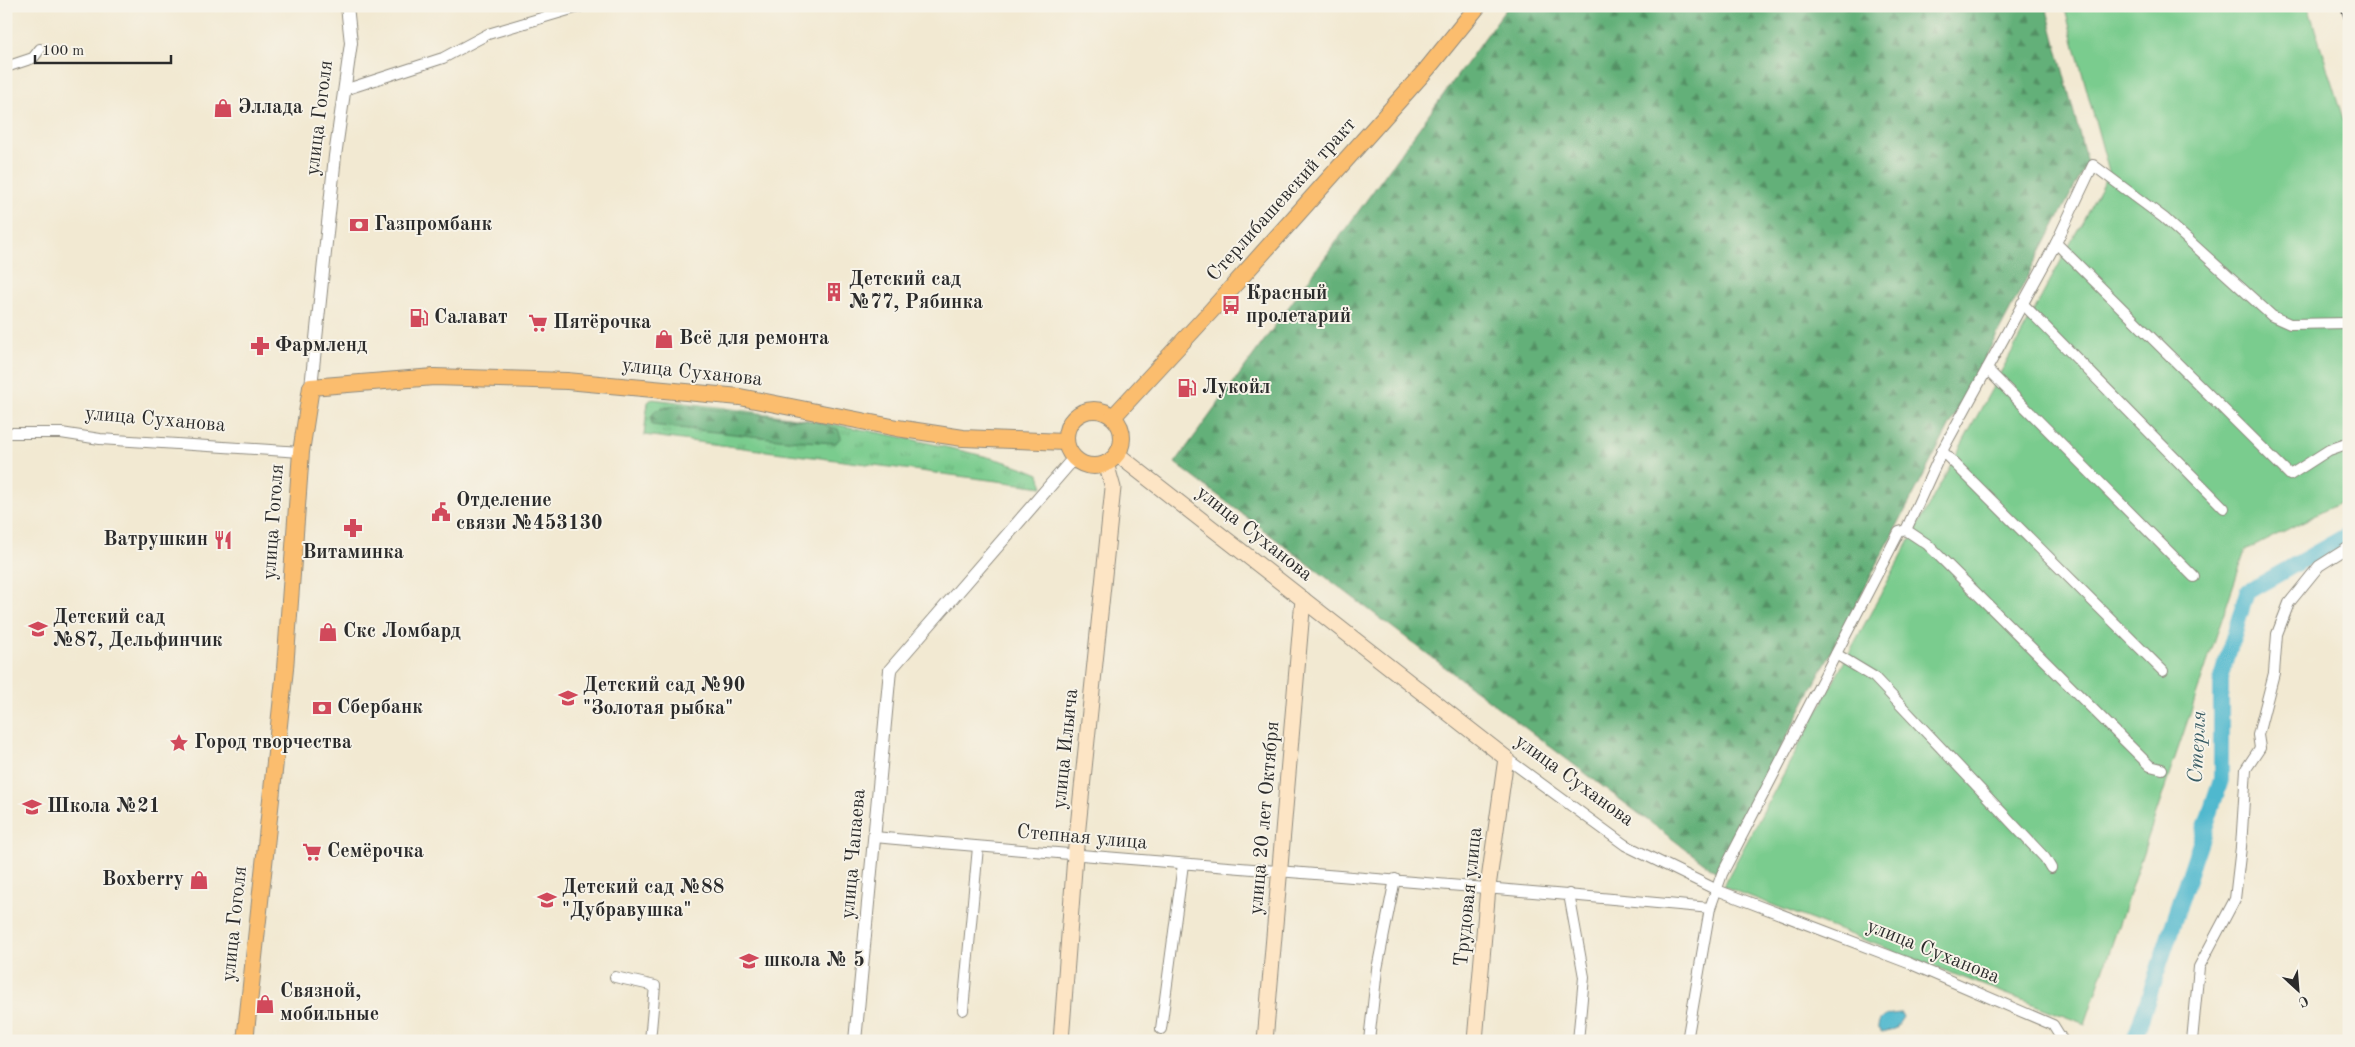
<svg xmlns="http://www.w3.org/2000/svg" width="2355" height="1047" viewBox="0 0 2355 1047" font-family="'Old Standard TT',serif">
<defs>
<pattern id="grass-tufts" width="24" height="20" patternUnits="userSpaceOnUse" patternTransform="scale(1.25)"><rect width="24" height="20" fill="#7acc8e"/><path d="M3 7l-1-3M5 7V3M7 7l1-3M15 17l-1-3M17 17v-4M19 17l1-3" fill="none" stroke="#6aaf7b"/></pattern>
<pattern id="forest-firs" width="22" height="20" patternUnits="userSpaceOnUse" patternTransform="scale(1.25)"><rect width="22" height="20" fill="#63b079"/><path d="M5 1l3.5 6h-7zM16 11l3.5 6h-7z" fill="#528f63"/></pattern>
</defs>
<rect width="100%" height="100%" fill="#f7f3e8"/>
<filter id="ink" filterUnits="userSpaceOnUse"><feTurbulence type="fractalNoise" baseFrequency=".02" numOctaves="2"/><feDisplacementMap in="SourceGraphic" scale="10" xChannelSelector="R" yChannelSelector="G"/><feConvolveMatrix kernelMatrix="1 2 1 2 8 2 1 2 1" color-interpolation-filters="sRGB"/></filter>
<filter id="wash" filterUnits="userSpaceOnUse"><feTurbulence type="fractalNoise" baseFrequency=".0096" numOctaves="4" result="noise"/><feDisplacementMap in="SourceGraphic" scale="20" xChannelSelector="R" yChannelSelector="G"/><feGaussianBlur stdDeviation="1.12" result="paint"/><feColorMatrix in="noise" values="0 0 0 0 0 0 0 0 0 0 0 0 0 0 0 0 0 1.4 0 .05"/><feComposite in="paint" operator="in"/></filter>
<g filter="url(#wash)">
<rect width="100%" height="100%" fill="#f2e9d2"/>
<path fill="url(#grass-tufts)" stroke="#527c5c" d="M652 399C747 410 841 423 933 444 969 453 1005 459 1039 474L1043 487 644 435 648 402Z"/>
<g fill="url(#forest-firs)" stroke="#476e52">
<polygon points="1508,6 2046,6 2087,163 1716,872 1175,463"/>
<polygon points="678,405 813,421 838,429 841,437 836,443 788,440 652,425 651,417 656,410"/>
</g>
<polygon fill="#7acc8e" stroke="#527c5c" points="2064,6 2308,6 2349,138 2349,498 2245,551 2085,1024 1723,886 2109,172"/>
<path fill="#50b8ce" stroke="#3e727c" d="M1901 1013 1903 1017 1895 1029 1882 1032 1878 1029C1877 1015 1890 1014 1901 1013Z"/>
<g fill="none" stroke-linecap="round" stroke-linejoin="round">
<polyline stroke="#50b8ce" stroke-width="16" points="2134,1041 2221,780 2221,678 2247,592 2349,534"/>
</g>
</g>
<g filter="url(#ink)">
<g fill="none" stroke-linecap="round" stroke-linejoin="round">
<g stroke="#8e8a7e" stroke-width="12">
<g id="minor">
<polyline points="6,67 33,58 40,49"/>
<polyline points="344,90 443,58 488,34 582,6"/>
<polyline points="2056,243 2290,475 2329,450 2349,443"/>
<polyline points="2022,303 2224,508"/>
<polyline points="1987,369 2194,577"/>
<polyline points="6,433 61,433 100,439 301,452"/>
<polyline points="1942,451 2163,671"/>
<polyline points="1906,530 1942,451 2056,243 2093,165 2164,218 2272,316 2290,324 2349,323"/>
<polyline points="1836,654 1874,677 2045,858 2051,868"/>
<polyline points="1506,758 1625,845 1717,890 1911,964 2053,1025 2063,1041"/>
<path d="M875 837C1153 863 1432 881 1710 908"/>
<polyline points="1569,894 1584,977 1578,1041"/>
<polyline points="615,977 655,986 650,1041"/>
<polyline points="963,1010 978,847"/>
<polyline points="1161,1029 1183,864"/>
<polyline points="1369,1041 1377,969 1395,879"/>
<polyline points="1687,1041 1710,908 1722,874 1899,532 1906,530 1927,544 2150,766 2162,769"/>
<polyline points="2192,1041 2199,967 2235,899 2241,847 2246,769 2260,748 2258,735 2274,673 2277,634 2289,603 2319,566 2349,547"/>
</g>
</g>
<g stroke="#8e8a7e" stroke-width="14">
<g id="tertiary">
<polyline points="311,387 335,156 351,43 347,6"/>
<polyline points="855,1041 890,670 1074,458"/>
</g>
</g>
<g stroke="#8e8a7e" stroke-width="17">
<g id="secondary">
<polyline points="1117,454 1506,758 1488,887 1475,1041"/>
<polyline points="1061,1041 1075,856 1113,488 1106,463"/>
<polyline points="1265,1041 1303,599"/>
</g>
</g>
<g stroke="#8e8a7e" stroke-width="18">
<g id="primary">
<circle cx="1094" cy="438" r="28"/>
<polyline points="1113,417 1210,312 1427,69 1478,6"/>
<polyline points="245,1041 285,669 301,452 311,387 434,377 567,381 740,397 897,428 963,438 1065,442"/>
</g>
</g>
<use href="#minor" stroke="#fff" stroke-width="10"/>
<use href="#tertiary" stroke="#fff" stroke-width="12"/>
<use href="#secondary" stroke="#fde5c5" stroke-width="15"/>
<use href="#primary" stroke="#fbbd6e" stroke-width="16"/>
<g stroke="#2b2b2b" stroke-width="4.5">
<polyline id="rail" points="2342,6 2349,27"/>
</g>
<use href="#rail" stroke="#f7f3e8" stroke-width="2.5" stroke-dasharray="8" stroke-linecap="butt"/>
</g>
</g>
<defs>
<g id="shop-bare" transform="scale(1.5)"><path d="M-5-2.5h2.3a2.7 3.5 0 0 1 5.4 0H5L5.5 6h-11ZM-1.5-2.5h3a1.5 2.3 0 0 0-3 0Z" fill="#d1495b" stroke="#f7f3e8" stroke-width="2.5" paint-order="stroke"/></g>
<g id="bank-bare" transform="scale(1.5)"><path d="M-6-4H6V4H-6ZM0-2.3a2.3 2.3 0 1 0 0 4.6a2.3 2.3 0 1 0 0-4.6Z" fill="#d1495b" stroke="#f7f3e8" stroke-width="2.5" paint-order="stroke"/></g>
<g id="building-bare" transform="scale(1.5)"><path d="M-4-6H4V6H1V3H-1V6H-4ZM-2.5-4.3h1.7v1.8h-1.7ZM.8-4.3h1.7v1.8H.8ZM-2.5-1h1.7V.8h-1.7ZM.8-1h1.7V.8H.8Z" fill="#d1495b" stroke="#f7f3e8" stroke-width="2.5" paint-order="stroke"/></g>
<g id="bus-bare" transform="scale(1.5)"><path d="M-5-6H5V4H4V6H2V4H-2V6H-4V4H-5ZM-3.5-4V0h7V-4ZM-3.5 1.2v1.5H-2V1.2ZM2 1.2v1.5H3.5V1.2Z" fill="#d1495b" stroke="#f7f3e8" stroke-width="2.5" paint-order="stroke"/></g>
<g id="fuel-bare" transform="scale(1.5)"><path d="M-5.5-6h7V0h2V4h1.3V-2.5L3-4.5l.8-.8L6-3V5H2.5V1h-1V6h-7ZM-4.2-4.7v3.2H.2V-4.7Z" fill="#d1495b" stroke="#f7f3e8" stroke-width="2.5" paint-order="stroke"/></g>
<g id="supermarket-bare" transform="scale(1.5)"><path d="M-6-5.5h2.5l.6 2H6L4.5 2H-2.5L-4.4-4H-6ZM-1.5 3.2a1.3 1.3 0 1 0 .1 0ZM3 3.2a1.3 1.3 0 1 0 .1 0Z" fill="#d1495b" stroke="#f7f3e8" stroke-width="2.5" paint-order="stroke"/></g>
<g id="pharmacy-bare" transform="scale(1.5)"><path d="M-2-6h4v4h4v4h-4v4h-4v-4h-4v-4h4Z" fill="#d1495b" stroke="#f7f3e8" stroke-width="2.5" paint-order="stroke"/></g>
<g id="civic-bare" transform="scale(1.5)"><path d="M-.6-6.5H3V-4.5H.6V-3L4-1V1h2V6H-6V1h2V-1L-.6-3ZM-1.2 2.5V6h2.4V2.5Z" fill="#d1495b" stroke="#f7f3e8" stroke-width="2.5" paint-order="stroke"/></g>
<g id="restaurant-bare" transform="scale(1.5)"><path d="M-5-6h1v4h1v-4h1v4h1v-4h1v5L-1.5 .5V6h-2V.5L-5-1ZM5-6V6H3V1.5H1.5Q1.5-4 5-6Z" fill="#d1495b" stroke="#f7f3e8" stroke-width="2.5" paint-order="stroke"/></g>
<g id="school-bare" transform="scale(1.5)"><path d="M0-5L7-2L0 1L-7-2ZM-4 1L0 2.5L4 1V4Q0 6-4 4Z" fill="#d1495b" stroke="#f7f3e8" stroke-width="2.5" paint-order="stroke"/></g>
<g id="sight-bare" transform="scale(1.5)"><path d="M0-6L1.8-2.2L6-1.7L2.9 1.2L3.7 5.4L0 3.3L-3.7 5.4L-2.9 1.2L-6-1.7L-1.8-2.2Z" fill="#d1495b" stroke="#f7f3e8" stroke-width="2.5" paint-order="stroke"/></g>
</defs>
<g fill-rule="evenodd">
<use href="#shop-bare" x="223" y="108"/>
<use href="#bank-bare" x="359" y="225"/>
<use href="#building-bare" x="834" y="292"/>
<use href="#bus-bare" x="1231" y="305"/>
<use href="#fuel-bare" x="419" y="318"/>
<use href="#supermarket-bare" x="538" y="323"/>
<use href="#shop-bare" x="664" y="339"/>
<use href="#pharmacy-bare" x="260" y="346"/>
<use href="#fuel-bare" x="1187" y="388"/>
<use href="#civic-bare" x="441" y="512"/>
<use href="#pharmacy-bare" x="353" y="528"/>
<use href="#restaurant-bare" x="223" y="540"/>
<use href="#school-bare" x="38" y="629"/>
<use href="#shop-bare" x="328" y="632"/>
<use href="#school-bare" x="568" y="698"/>
<use href="#bank-bare" x="322" y="708"/>
<use href="#sight-bare" x="179" y="743"/>
<use href="#school-bare" x="32" y="807"/>
<use href="#supermarket-bare" x="312" y="852"/>
<use href="#shop-bare" x="199" y="880"/>
<use href="#school-bare" x="547" y="900"/>
<use href="#school-bare" x="749" y="961"/>
<use href="#shop-bare" x="265" y="1004"/>
</g>
<g text-anchor="middle" dominant-baseline="central" stroke-width="4" stroke-linejoin="round" paint-order="stroke">
<g font-size="20" font-weight="bold" fill="#2b2b2b" stroke="#f7f3e8" text-anchor="start">
<text x="238" y="108">Эллада</text>
<text x="374" y="225">Газпромбанк</text>
<text x="849" y="280">Детский сад<tspan x="849" dy="23">№77, Рябинка</tspan></text>
<text x="1246" y="294">Красный<tspan x="1246" dy="23">пролетарий</tspan></text>
<text x="434" y="318">Салават</text>
<text x="553" y="323">Пятёрочка</text>
<text x="679" y="339">Всё для ремонта</text>
<text x="275" y="346">Фармленд</text>
<text x="1202" y="388">Лукойл</text>
<text x="456" y="501">Отделение<tspan x="456" dy="23">связи №453130</tspan></text>
<text x="208" y="540" text-anchor="end">Ватрушкин</text>
<text x="353" y="553" text-anchor="middle">Витаминка</text>
<text x="53" y="618">Детский сад<tspan x="53" dy="23">№87, Дельфинчик</tspan></text>
<text x="343" y="632">Скс Ломбард</text>
<text x="583" y="686">Детский сад №90<tspan x="583" dy="23">"Золотая рыбка"</tspan></text>
<text x="337" y="708">Сбербанк</text>
<text x="194" y="743">Город творчества</text>
<text x="47" y="807">Школа №21</text>
<text x="327" y="852">Семёрочка</text>
<text x="184" y="880" text-anchor="end">Boxberry</text>
<text x="562" y="888">Детский сад №88<tspan x="562" dy="23">"Дубравушка"</tspan></text>
<text x="764" y="961">школа № 5</text>
<text x="280" y="992">Связной,<tspan x="280" dy="23">мобильные</tspan></text>
</g>
<g font-size="20" fill="#2b2b2b" stroke="#f7f3e8">
<text transform="translate(320 118) rotate(-83)">улица Гоголя</text>
<text transform="translate(1282 200) rotate(-48)">Стерлибашевский тракт</text>
<text transform="translate(692 373) rotate(6)">улица Суханова</text>
<text transform="translate(155 420) rotate(5)">улица Суханова</text>
<text transform="translate(274 522) rotate(-86)">улица Гоголя</text>
<text transform="translate(1254 534) rotate(38)">улица Суханова</text>
<text transform="translate(1066 749) rotate(-84)">улица Ильича</text>
<text transform="translate(1574 781) rotate(36)">улица Суханова</text>
<text transform="translate(1265 818) rotate(-85)">улица 20 лет Октября</text>
<text transform="translate(1082 838) rotate(5)">Степная улица</text>
<text transform="translate(854 854) rotate(-85)">улица Чапаева</text>
<text transform="translate(1469 897) rotate(-84)">Трудовая улица</text>
<text transform="translate(235 924) rotate(-84)">улица Гоголя</text>
<text transform="translate(1933 952) rotate(22)">улица Суханова</text>
</g>
<g font-size="21" font-style="italic" fill="#385c64" stroke="#f7f3e8">
<text transform="translate(2198 747) rotate(-87)">Стерля</text>
</g>
</g>
<rect width="2355" height="1047" fill="none" stroke="#f7f3e8" stroke-width="25"/>
<g transform="translate(2298 990) rotate(154)" stroke="#f7f3e8" stroke-width="4" paint-order="stroke">
<path d="M0-4L9 19L0 12L-9 19Z" fill="#2b2b2b"/>
<text y="-8" font-size="14" font-weight="bold" text-anchor="middle" fill="#2b2b2b">С</text>
</g>
<path d="M35 55v8h136v-8" fill="none" stroke="#2b2b2b" stroke-width="2.5"/>
<text x="42" y="55" font-size="15" fill="#2b2b2b" stroke="#f7f3e8" stroke-width="4" paint-order="stroke">100 m</text>
</svg>
